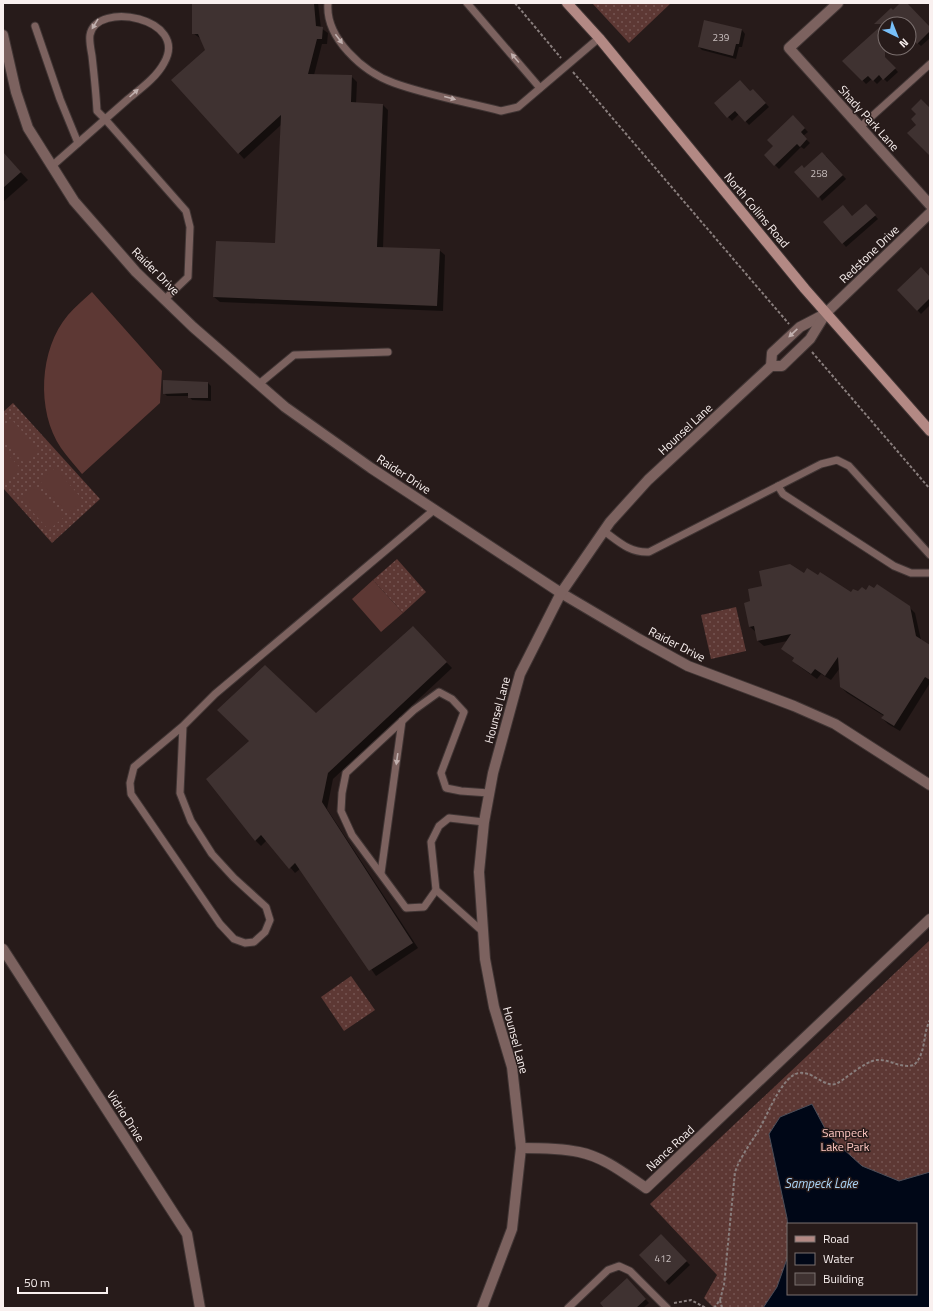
<svg xmlns="http://www.w3.org/2000/svg" width="933" height="1311" viewBox="0 0 933 1311" font-family="'Titillium Web',sans-serif">
<defs>
<pattern id="grass-dots" width="8" height="8" patternUnits="userSpaceOnUse"><rect width="8" height="8" fill="#5d3834"/><path d="M2 2h.1M6 6h.1" fill="none" stroke="#755552" stroke-width="1.8" stroke-linecap="round"/></pattern>
</defs>
<rect width="100%" height="100%" fill="#271b1a"/>
<g fill="url(#grass-dots)" fill-rule="evenodd">
<polygon points="592,3 671,3 629,43"/>
<polygon points="13,403 100,499 52,543 3,488 3,412"/>
<polygon points="397,559 426,592 403,613 373,580"/>
<polygon points="736,607 746,651 711,659 701,615"/>
<path d="M930 940V1308H714L704 1298 717 1275 650 1204ZM788 1224H916V1294H788Z"/>
<polygon points="351,976 375,1010 344,1031 321,997"/>
</g>
<g fill="#5d3834">
<path d="M92 292 162 371 160 403 82 474C75 465 67 457 61 448 36 411 39 349 68 315 75 307 84 299 92 292Z"/>
<polygon points="11,419 40,451 25,464 3,439 3,427"/>
<polygon points="3,449 20,468 6,482 3,478"/>
<polygon points="55,468 83,500 68,513 40,481"/>
<polygon points="35,485 64,517 49,530 21,499"/>
<polygon points="373,580 403,613 381,632 352,599"/>
</g>
<polygon fill="#000717" stroke="#4b4d58" points="812,1104 829,1136 862,1166 899,1181 930,1172 930,1308 763,1308 777,1287 788,1256 788,1294 916,1294 916,1224 788,1224 788,1228 787,1218 769,1134 780,1117"/>
<g fill="#0007">
<polygon points="193,3 318,3 321,28 328,33 327,44 322,44 314,75 351,76 357,82 356,104 383,105 388,110 383,248 439,250 445,255 443,311 220,302 214,297 276,244 281,125 244,159 173,80 206,50 201,39 193,33"/>
<polygon points="902,3 906,3 930,28 930,38 921,46 913,39 909,43 909,24 885,24 885,48 886,48 881,53 898,72 887,82 883,78 877,84 872,79 866,84 844,61 884,24 893,11"/>
<polygon points="705,21 742,30 745,34 742,47 739,47 736,59 702,50 699,47"/>
<polygon points="753,90 769,107 749,125 739,114 732,121 715,103"/>
<polygon points="793,116 808,132 803,136 810,143 804,149 801,147 779,169 765,155 774,146"/>
<polygon points="3,153 28,180 3,202"/>
<polygon points="826,156 846,179 822,201 804,169"/>
<polygon points="869,209 878,219 846,247 825,222 852,217"/>
<polygon points="930,276 930,305 921,314 898,290"/>
<polygon points="164,381 208,383 211,386 211,401 192,400 189,396 167,396 164,393"/>
<polygon points="804,574 851,593 909,607 915,613 921,640 930,646 930,683 900,731 888,724 882,718 884,716 847,693 841,687 840,668 831,680 821,674 817,679 799,666 793,661 795,659 782,649 787,641 764,646 758,641 756,632 750,627 751,602 764,586"/>
<polygon points="412,627 452,668 333,779 327,809 418,948 376,976 300,869 295,873 267,840 261,846 255,840 316,714"/>
<polygon points="661,1235 690,1265 669,1285 640,1255"/>
<polygon points="627,1279 649,1303 643,1308 602,1308"/>
</g>
<g fill="#3f3231">
<polygon points="192,3 314,3 316,26 323,27 322,39 317,39 308,74 352,75 351,102 383,104 377,247 440,249 437,306 213,297 216,241 275,243 281,115 238,154 171,80 205,50 198,34 192,34"/>
<polygon points="900,3 907,3 930,27 930,31 917,44 909,35 909,24 885,24 885,57 896,68 883,80 879,75 873,81 868,76 862,81 842,61 883,24 874,24 891,8 893,10"/>
<polygon points="704,20 742,29 739,44 736,44 733,56 698,47"/>
<polygon points="740,80 750,91 753,89 766,103 745,122 735,111 727,118 714,103"/>
<polygon points="921,99 930,108 930,156 907,133 916,125 911,119 916,114 911,109"/>
<polygon points="793,115 805,128 801,132 807,139 800,147 797,144 774,166 764,155 773,146 767,140"/>
<polygon points="3,152 21,172 3,188"/>
<polygon points="822,152 843,175 818,198 794,172 802,165 804,168"/>
<polygon points="866,204 876,215 842,244 823,222 843,205 852,216"/>
<polygon points="921,267 930,277 930,298 917,311 897,290"/>
<polygon points="163,380 208,382 208,398 188,398 188,393 163,394"/>
<polygon points="790,564 804,573 807,568 818,575 820,572 851,592 853,589 858,591 862,587 866,590 869,585 874,588 877,584 910,606 916,636 930,645 930,680 925,677 894,726 881,718 884,715 840,687 838,657 825,676 815,669 811,674 792,661 794,658 781,649 791,634 757,641 754,626 749,627 744,603 750,601 748,589 762,586 759,571"/>
<polygon points="413,626 447,662 328,773 322,802 413,943 369,971 295,863 289,869 261,835 255,841 206,779 249,741 217,710 265,665 316,713"/>
<polygon points="661,1234 687,1261 665,1282 639,1255"/>
<polygon points="627,1278 646,1299 636,1308 604,1308 600,1303"/>
</g>
<g fill="none" stroke-linecap="round" stroke-linejoin="round">
<g stroke="#403534" stroke-width="9">
<g id="lane">
<path d="M328 3C325 38 363 72 394 83 427 95 466 102 501 111L518 107 599 38"/>
<polyline points="467,3 540,88"/>
<polyline points="35,26 60,99 78,143"/>
<polyline points="860,127 930,64"/>
<path d="M52 166C77 144 102 122 127 100 140 89 156 78 164 63 190 18 96 0 90 35 89 41 91 50 92 56 94 74 96 92 97 111L105 119 186 211 190 227 188 277 165 299"/>
<polyline points="259,384 294,355 388,352"/>
<polyline points="778,486 783,494 894,566 911,573 930,573"/>
<path d="M604 531C619 542 630 553 649 552L821 464 837 460 849 466 930 555"/>
<polyline points="183,726 134,767 130,783 131,794 220,924 234,939 245,943 254,942 265,932 270,920 266,907 234,878 212,854 191,821 180,793 183,726 215,694 435,509"/>
<polyline points="484,822 449,818 439,826 431,842 436,890 424,907 406,908 352,835 341,811 342,793 346,773 414,710 439,692 452,699 464,712 441,773 446,788 461,791 489,793"/>
<polyline points="381,873 402,721"/>
<polyline points="436,890 482,931"/>
<polyline points="568,1308 608,1270 619,1266 630,1271 667,1308"/>
</g>
</g>
<g stroke="#403534" stroke-width="12">
<g id="street">
<polyline points="838,3 789,48 930,205"/>
<polyline points="3,35 16,92 28,128 74,201 136,272 193,327 285,407 371,468 561,593 639,639 688,666 794,706 835,724 930,785"/>
<polyline points="771,366 772,353 800,327 825,314"/>
<polyline points="3,949 187,1234 200,1308"/>
<path d="M521 1148C540 1148 560 1148 579 1152 604 1157 625 1174 646 1188L930 919"/>
<polyline points="482,1308 512,1229 521,1148 512,1067 494,1007 485,959 479,872 484,822 493,773 520,674 561,593 610,522 648,480 771,366 782,366 810,339 826,313 930,213"/>
</g>
</g>
<g stroke="#403534" stroke-width="12">
<polyline id="secondary" points="567,3 599,38 805,289 930,431"/>
</g>
<g stroke="#897e7d" stroke-width="2" stroke-dasharray="3 2" stroke-linecap="butt">
<polyline points="515,3 561,58"/>
<polyline points="573,72 789,324"/>
<polyline points="812,352 930,489"/>
<polyline points="720,1300 722,1308"/>
<polyline points="674,1303 691,1300 706,1308"/>
<path d="M714 1308 720 1300 724 1285 735 1172C741 1155 752 1142 761 1126 768 1113 783 1075 799 1073 813 1071 823 1087 836 1084 847 1078 865 1061 877 1060 890 1059 901 1069 914 1065 927 1052 922 1035 930 1020"/>
</g>
<use href="#lane" stroke="#7c625f" stroke-width="7"/>
<use href="#street" stroke="#7c625f" stroke-width="10"/>
<use href="#secondary" stroke="#b38984" stroke-width="10"/>
</g>
<defs><path id="oneway-solid" d="M-6-.8H1V-3.2L6.5 0L1 3.2V.8H-6Z"/></defs>
<g fill="#c1b0ae">
<use href="#oneway-solid" transform="translate(95 24) rotate(121)"/>
<use href="#oneway-solid" transform="translate(339 39) rotate(53)"/>
<use href="#oneway-solid" transform="translate(515 58) rotate(-131)"/>
<use href="#oneway-solid" transform="translate(134 93) rotate(-42)"/>
<use href="#oneway-solid" transform="translate(450 98) rotate(15)"/>
<use href="#oneway-solid" transform="translate(793 333) rotate(137)"/>
<use href="#oneway-solid" transform="translate(397 759) rotate(98)"/>
</g>
<g text-anchor="middle" dominant-baseline="central" stroke-width="3" stroke-linejoin="round" paint-order="stroke">
<g font-size="10" fill="#cac0c0">
<text x="721" y="37">239</text>
<text x="819" y="173">258</text>
<text x="663" y="1258">412</text>
</g>
<g font-size="12" fill="#f9f0ef" stroke="#271b1a">
<text transform="translate(869 118) rotate(48)">Shady Park Lane</text>
<text transform="translate(757 210) rotate(50)">North Collins Road</text>
<text transform="translate(869 254) rotate(-44)">Redstone Drive</text>
<text transform="translate(156 271) rotate(45)">Raider Drive</text>
<text transform="translate(685 429) rotate(-43)">Hounsel Lane</text>
<text transform="translate(404 474) rotate(33)">Raider Drive</text>
<text transform="translate(677 644) rotate(27)">Raider Drive</text>
<text transform="translate(497 710) rotate(-75)">Hounsel Lane</text>
<text transform="translate(516 1040) rotate(75)">Hounsel Lane</text>
<text transform="translate(126 1116) rotate(57)">Vidrio Drive</text>
<text transform="translate(670 1148) rotate(-43)">Nance Road</text>
</g>
<g font-size="12" fill="#fec7c1" stroke="#271b1a">
<text x="845" y="1132">Sampeck<tspan x="845" dy="14">Lake Park</tspan></text>
</g>
<g font-size="13" font-style="italic" fill="#acd4f6" stroke="#271b1a">
<text x="821" y="1183">Sampeck Lake</text>
</g>
</g>
<rect width="933" height="1311" fill="none" stroke="#f9f0ef" stroke-width="8"/>
<rect x="787" y="1223" width="130" height="72" fill="#271b1a" stroke="#7b706f"/>
<rect x="795" y="1236" width="20" height="6" fill="#b38984" stroke="#7b706f"/>
<text x="823" y="1243" font-size="12" fill="#f9f0ef">Road</text>
<rect x="795" y="1253" width="20" height="12" fill="#000717" stroke="#7b706f"/>
<text x="823" y="1263" font-size="12" fill="#f9f0ef">Water</text>
<rect x="795" y="1273" width="20" height="12" fill="#3f3231" stroke="#7b706f"/>
<text x="823" y="1283" font-size="12" fill="#f9f0ef">Building</text>
<g transform="translate(897 36) rotate(137)"><circle r="19" fill="#271b1a" stroke="#7b706f"/>
<path d="M0-3L7 15L0 10L-7 15Z" fill="#78bff8"/>
<text y="-6" font-size="11" font-weight="bold" text-anchor="middle" fill="#f9f0ef">N</text>
</g>
<path d="M18 1287v6h89v-6" fill="none" stroke="#f9f0ef" stroke-width="2"/>
<text x="24" y="1287" font-size="12" fill="#f9f0ef" stroke="#271b1a" stroke-width="3" paint-order="stroke">50 m</text>
</svg>
